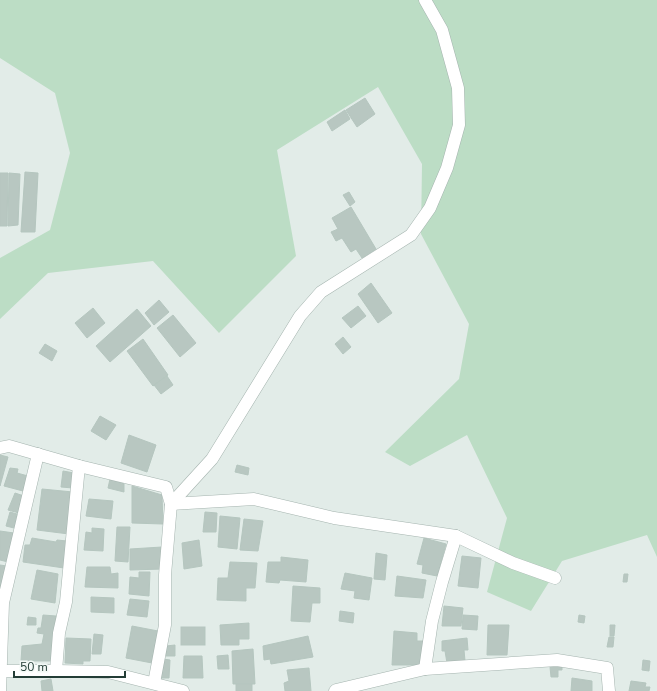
<svg xmlns="http://www.w3.org/2000/svg" width="657" height="691" viewBox="0 0 657 691" font-family="'Nunito Sans',sans-serif">
<rect width="100%" height="100%" fill="#e2ece8"/>
<polygon fill="#bcddc5" points="0,0 657,0 657,557 647,535 562,561 531,611 487,592 507,518 467,435 410,466 385,452 459,379 469,324 421,234 422,164 378,87 277,150 296,256 219,333 153,261 48,273 0,319 0,258 50,230 70,153 55,93 0,58"/>
<g fill="#b8c7c1" stroke="#b5c6bf">
<polygon points="365,98 375,114 357,127 346,110"/>
<polygon points="345,110 350,119 332,131 327,122"/>
<polygon points="25,172 38,173 35,232 21,232"/>
<polygon points="0,173 8,173 7,226 0,226"/>
<polygon points="9,173 20,174 18,225 8,226"/>
<polygon points="349,192 355,202 350,206 343,195"/>
<polygon points="351,207 376,249 362,258 356,249 351,252 342,238 336,241 331,232 338,229 332,218"/>
<polygon points="371,283 392,313 378,323 358,294"/>
<polygon points="159,300 169,312 154,325 145,313"/>
<polygon points="358,306 366,316 351,328 342,318"/>
<polygon points="93,308 105,323 87,338 75,323"/>
<polygon points="137,309 151,326 110,362 96,346"/>
<polygon points="173,315 196,343 180,357 157,328"/>
<polygon points="343,337 351,347 343,354 335,344"/>
<polygon points="143,339 168,375 153,386 127,351"/>
<polygon points="45,344 57,351 52,361 39,353"/>
<polygon points="167,376 173,385 161,394 154,385"/>
<polygon points="100,416 116,425 106,440 91,431"/>
<polygon points="129,435 156,445 147,472 121,463"/>
<polygon points="0,455 8,457 0,486"/>
<polygon points="237,465 249,468 248,475 235,472"/>
<polygon points="10,468 18,469 17,473 28,476 23,491 4,486"/>
<polygon points="63,471 74,473 73,488 61,487"/>
<polygon points="110,479 124,484 124,492 108,488"/>
<polygon points="132,486 162,495 163,524 132,523"/>
<polygon points="42,489 73,492 69,534 37,530"/>
<polygon points="15,493 24,496 19,513 8,510"/>
<polygon points="89,499 113,501 111,519 86,516"/>
<polygon points="10,512 17,514 14,528 6,526"/>
<polygon points="205,512 217,513 216,532 203,532"/>
<polygon points="220,516 240,518 237,549 218,547"/>
<polygon points="244,519 263,521 258,551 240,550"/>
<polygon points="117,527 130,527 128,562 115,561"/>
<polygon points="92,528 104,529 103,551 84,550 86,532 92,533"/>
<polygon points="0,531 14,533 8,562 0,560"/>
<polygon points="32,538 56,542 57,540 67,541 64,568 23,562 25,545 30,545"/>
<polygon points="424,538 446,544 437,576 422,573 423,565 417,564"/>
<polygon points="199,540 202,566 184,569 182,543"/>
<polygon points="162,547 163,569 130,570 130,549"/>
<polygon points="376,553 387,555 385,580 374,579"/>
<polygon points="462,556 481,558 478,588 458,586"/>
<polygon points="281,557 308,560 306,582 280,580 279,583 266,582 268,562 281,562"/>
<polygon points="230,562 257,563 255,588 246,588 246,601 217,600 218,578 228,578"/>
<polygon points="0,565 7,566 0,596"/>
<polygon points="87,567 110,567 111,574 118,573 118,588 85,587"/>
<polygon points="37,570 58,574 55,603 31,599"/>
<polygon points="139,572 150,572 149,596 129,594 130,577 139,578"/>
<polygon points="345,573 372,578 369,600 354,598 355,591 341,589"/>
<polygon points="624,574 628,574 627,582 623,582"/>
<polygon points="397,576 426,580 423,598 395,596"/>
<polygon points="293,586 320,588 320,603 312,603 310,622 291,621"/>
<polygon points="91,597 114,598 114,613 91,612"/>
<polygon points="130,599 149,601 147,617 127,615"/>
<polygon points="444,606 463,608 461,626 442,626"/>
<polygon points="340,611 354,613 353,623 339,621"/>
<polygon points="43,615 56,616 51,661 21,661 22,646 42,644 44,634 37,633 38,628 41,628"/>
<polygon points="463,615 478,616 477,630 462,629"/>
<polygon points="579,615 585,616 584,623 578,622"/>
<polygon points="28,617 36,618 36,625 27,625"/>
<polygon points="249,623 249,639 239,639 239,645 221,645 220,625"/>
<polygon points="488,625 509,625 507,655 487,655"/>
<polygon points="610,625 615,625 614,636 610,636"/>
<polygon points="132,626 158,631 152,663 126,658"/>
<rect x="181" y="627" width="24" height="18"/>
<polygon points="394,631 417,633 417,641 424,641 420,665 392,665"/>
<polygon points="94,634 103,635 101,654 92,654"/>
<polygon points="308,636 313,657 271,664 270,659 264,660 263,646"/>
<polygon points="609,637 614,637 613,647 607,647"/>
<polygon points="66,638 91,639 90,661 83,661 83,664 65,663"/>
<polygon points="467,638 468,650 464,650 465,661 447,663 445,651 442,651 442,641"/>
<polygon points="175,645 175,656 166,656 166,646"/>
<polygon points="253,649 255,684 233,684 232,651"/>
<polygon points="228,655 229,669 218,669 217,656"/>
<polygon points="184,656 202,656 203,678 183,678"/>
<polygon points="163,659 170,660 169,678 160,678"/>
<polygon points="643,660 650,661 649,671 642,670"/>
<polygon points="550,667 562,667 562,670 558,670 558,677 551,677"/>
<polygon points="309,668 311,691 285,691 284,683 289,681 287,670"/>
<polygon points="572,678 592,681 592,691 571,691"/>
<polygon points="51,679 53,691 42,691 41,681"/>
<polygon points="631,681 646,683 645,687 650,687 649,691 629,691"/>
<rect x="236" y="684" width="16" height="7"/>
</g>
<g fill="none" stroke-linecap="round" stroke-linejoin="round">
<g stroke="#a5b4af" stroke-width="13">
<g id="street">
<polyline points="0,448 9,446 79,466 166,487 171,504 165,575 165,625 154,683"/>
<polyline points="171,504 212,459 300,316 321,292 411,235 430,208 447,168 459,125 458,88 442,30 425,0"/>
<polyline points="171,504 254,499 334,518 456,536 513,563 555,578"/>
<polyline points="425,669 432,621 442,582 456,536"/>
<polyline points="0,671 56,671 108,672 183,691"/>
<polyline points="56,671 59,633 66,602 79,466"/>
<polyline points="0,691 3,603 38,454"/>
<polyline points="335,691 336,690 425,669 557,660 607,668 609,691"/>
</g>
</g>
<use href="#street" stroke="#fff" stroke-width="12"/>
</g>
<path d="M14 671v6h111v-6" fill="none" stroke="#233d36" stroke-width="2"/>
<text x="20" y="671" font-size="12" fill="#233d36" stroke="#f3f9f6" stroke-width="3" paint-order="stroke">50 m</text>
</svg>
